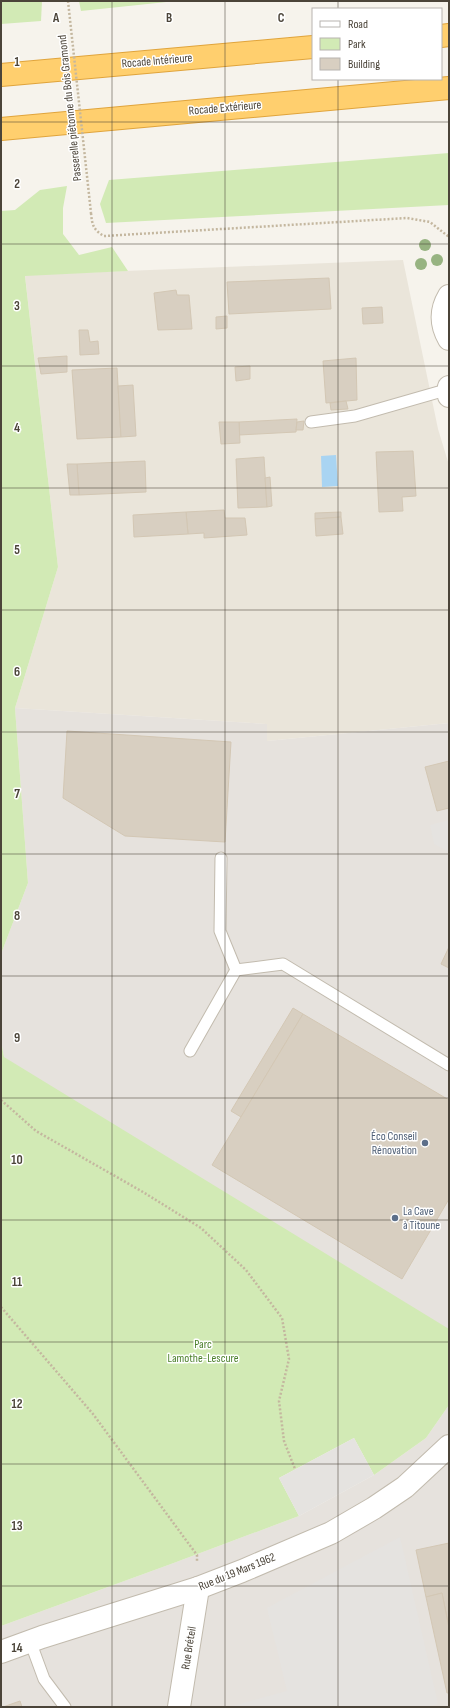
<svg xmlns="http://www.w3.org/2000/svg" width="450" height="1708" viewBox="0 0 450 1708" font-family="'Sofia Sans Condensed',sans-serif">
<rect width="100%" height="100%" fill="#f6f3ec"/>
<polygon fill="#eae5da" points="403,260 438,429 449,465 449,723 267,741 266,724 15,708 58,567 25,275"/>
<g fill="#e6e2dd">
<polygon points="15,708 267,724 267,741 449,723 449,1330 22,1074 4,1057 1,1041 1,954 28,883"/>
<polygon points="449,1405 449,1707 1,1707 1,1626 171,1564 299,1516 374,1475 426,1438"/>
</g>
<g fill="#d2eab5">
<polygon points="1,1 42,1 41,21 1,24"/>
<polygon points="79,1 176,1 81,11"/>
<polygon points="449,153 449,205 106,223 100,204 109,180"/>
<polygon points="67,186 63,208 63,234 79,255 112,247 128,271 25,276 58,567 15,708 28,883 1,954 1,211 15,210 40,190"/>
<polygon points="1,1041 4,1057 449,1329 449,1405 426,1438 374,1475 354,1438 279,1478 299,1516 171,1564 1,1626"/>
</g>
<g fill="#e5e3e0">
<polygon points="449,820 449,852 434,844 430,825"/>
<polygon points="354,1438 374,1475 299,1516 279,1478"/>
<polygon points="400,1537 438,1704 426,1707 229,1707 287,1691 267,1608"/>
</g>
<polygon fill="#a9d4f2" points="336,455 338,486 322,487 321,456"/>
<g fill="#d8cfc1" stroke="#d3c7b4">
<polygon points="329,278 331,309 229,314 227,282"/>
<polygon points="176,290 177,295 189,295 192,329 158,330 154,293"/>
<polygon points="382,307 383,323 363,324 362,308"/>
<polygon points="227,316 227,328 216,329 216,317"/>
<polygon points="79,330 88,330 90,342 98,341 99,354 80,355"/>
<polygon points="67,356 67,372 41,374 38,358"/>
<polygon points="356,358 357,400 326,403 323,361"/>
<polygon points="250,366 250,379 236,381 235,367"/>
<polygon points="117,368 121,437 77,439 72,370"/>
<polygon points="133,385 136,436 121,437 118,386"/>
<polygon points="346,401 348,409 331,410 330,403"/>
<polygon points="297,419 296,432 239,435 239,422"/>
<polygon points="304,421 303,430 296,430 297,422"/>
<polygon points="219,422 239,422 240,443 221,444"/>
<polygon points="413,451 416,496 402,497 403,511 379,512 376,452"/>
<polygon points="264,457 267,507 238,508 236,459"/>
<polygon points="145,461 146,492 79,495 77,464"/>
<polygon points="67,464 77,464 79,495 70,495"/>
<polygon points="270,477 272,506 267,507 265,478"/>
<polygon points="224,510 225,518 245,518 247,535 204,538 204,533 188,534 186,512"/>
<polygon points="186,512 188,534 134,537 133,515"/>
<polygon points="341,512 341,517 315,519 315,513"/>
<polygon points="341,517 343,534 316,536 315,519"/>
<polygon points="67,731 231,742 225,842 125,836 63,798"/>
<polygon points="449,761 449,808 437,811 425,767"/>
<polygon points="449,947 449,968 441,964"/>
<polygon points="293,1008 303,1014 241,1117 231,1111"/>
<polygon points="303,1014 449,1100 449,1199 402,1279 212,1165"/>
<polygon points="449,1543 449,1628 442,1593 426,1597 416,1550"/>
<polygon points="442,1593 449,1628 449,1693 447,1693 426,1597"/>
<polygon points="20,1701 22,1707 3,1707"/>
</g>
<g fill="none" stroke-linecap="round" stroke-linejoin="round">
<g stroke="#c2bbae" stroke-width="13">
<g id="service">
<polyline points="311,422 355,416 449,389"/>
<polyline points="221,858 220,931 236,970"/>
<polyline points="190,1051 236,970 283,964 449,1065"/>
<polyline points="30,1641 44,1679 65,1707"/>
</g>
</g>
<g stroke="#c2bbae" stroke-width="24">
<g id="minor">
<path d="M449 296C440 311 441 325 449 339"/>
<polyline points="449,387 449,396"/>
<polyline points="1,1652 42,1637 198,1588 242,1571 331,1533 374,1508 405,1487 449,1446"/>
<polyline points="179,1707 198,1588"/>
</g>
</g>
<g stroke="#e0a43c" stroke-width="24">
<g id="motorway">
<polyline points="441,36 449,35"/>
<polyline points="1,75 313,47"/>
<polyline points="1,129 449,88"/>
</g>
</g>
<g stroke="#c4b79f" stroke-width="2.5" stroke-dasharray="2 2" stroke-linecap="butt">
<path d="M91 213C92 224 93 230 104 236L407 218 430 222 449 237"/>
<polyline points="1,1100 36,1131 143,1192 201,1228 246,1270 282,1318 289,1359 279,1401 284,1441 295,1469"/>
<polyline points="1,1307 93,1414 197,1555 197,1562"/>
</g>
<use href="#service" stroke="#fff" stroke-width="11"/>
<use href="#minor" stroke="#fff" stroke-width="22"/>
<use href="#motorway" stroke="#ffcf6e" stroke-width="22"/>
<polyline stroke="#c4b79f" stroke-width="2.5" stroke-dasharray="2 2" stroke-linecap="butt" points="68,1 91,213"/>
</g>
<g fill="#97b381">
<circle cx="425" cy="245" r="6"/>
<circle cx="437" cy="260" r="6"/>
<circle cx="421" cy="264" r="6"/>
</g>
<path fill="none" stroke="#4b4439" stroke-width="1" stroke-opacity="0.55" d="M112 1V1707M225 1V1707M338 1V9M338 79V1707M1 122H449M1 244H449M1 366H449M1 488H449M1 610H449M1 732H449M1 854H449M1 976H449M1 1098H449M1 1220H449M1 1342H449M1 1464H449M1 1586H449"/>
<g fill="#5c6f8a" stroke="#fff" stroke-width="1.5">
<circle cx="425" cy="1143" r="4"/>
<circle cx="395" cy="1218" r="4"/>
</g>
<g text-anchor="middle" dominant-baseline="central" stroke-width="3" stroke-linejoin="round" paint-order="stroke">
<g font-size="12" fill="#4b4439" stroke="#fff">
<text transform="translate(157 61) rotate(-5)">Rocade Intérieure</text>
<text transform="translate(70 108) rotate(-96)">Passerelle piétonne du Bois Gramond</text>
<text transform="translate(225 108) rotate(-5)">Rocade Extérieure</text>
<text transform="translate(237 1572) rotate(-22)">Rue du 19 Mars 1962</text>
<text transform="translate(189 1648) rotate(-81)">Rue Bréteil</text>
</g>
<g font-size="12" fill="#4e5e75" stroke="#fff" text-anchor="end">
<text x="417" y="1136">Éco Conseil<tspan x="417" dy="14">Rénovation</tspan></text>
<text x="403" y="1211" text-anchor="start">La Cave<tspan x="403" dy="14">à Titoune</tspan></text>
</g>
<g font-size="12" fill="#4a7f2a" stroke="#fff">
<text x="203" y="1344">Parc<tspan x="203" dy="14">Lamothe-Lescure</tspan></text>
</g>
</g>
<g font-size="13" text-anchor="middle" font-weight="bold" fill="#4b4439" stroke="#fff" stroke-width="3" stroke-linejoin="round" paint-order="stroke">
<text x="56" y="22">A</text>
<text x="169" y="22">B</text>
<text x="281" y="22">C</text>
<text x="17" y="66">1</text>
<text x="17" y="188">2</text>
<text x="17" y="310">3</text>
<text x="17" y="432">4</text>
<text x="17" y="554">5</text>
<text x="17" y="676">6</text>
<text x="17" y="798">7</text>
<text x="17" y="920">8</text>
<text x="17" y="1042">9</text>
<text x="17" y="1164">10</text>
<text x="17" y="1286">11</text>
<text x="17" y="1408">12</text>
<text x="17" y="1530">13</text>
<text x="17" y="1652">14</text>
</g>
<rect width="450" height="1708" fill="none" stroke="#4b4439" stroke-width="4"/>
<rect x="312" y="8" width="130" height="72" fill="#ffffff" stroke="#b7b4b0"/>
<rect x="320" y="21" width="20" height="6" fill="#ffffff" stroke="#b7b4b0"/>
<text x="348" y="28" font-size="12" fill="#4b4439">Road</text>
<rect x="320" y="38" width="20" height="12" fill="#d2eab5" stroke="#b7b4b0"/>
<text x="348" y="48" font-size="12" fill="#4b4439">Park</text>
<rect x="320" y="58" width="20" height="12" fill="#d8cfc1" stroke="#b7b4b0"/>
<text x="348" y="68" font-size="12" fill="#4b4439">Building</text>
</svg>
